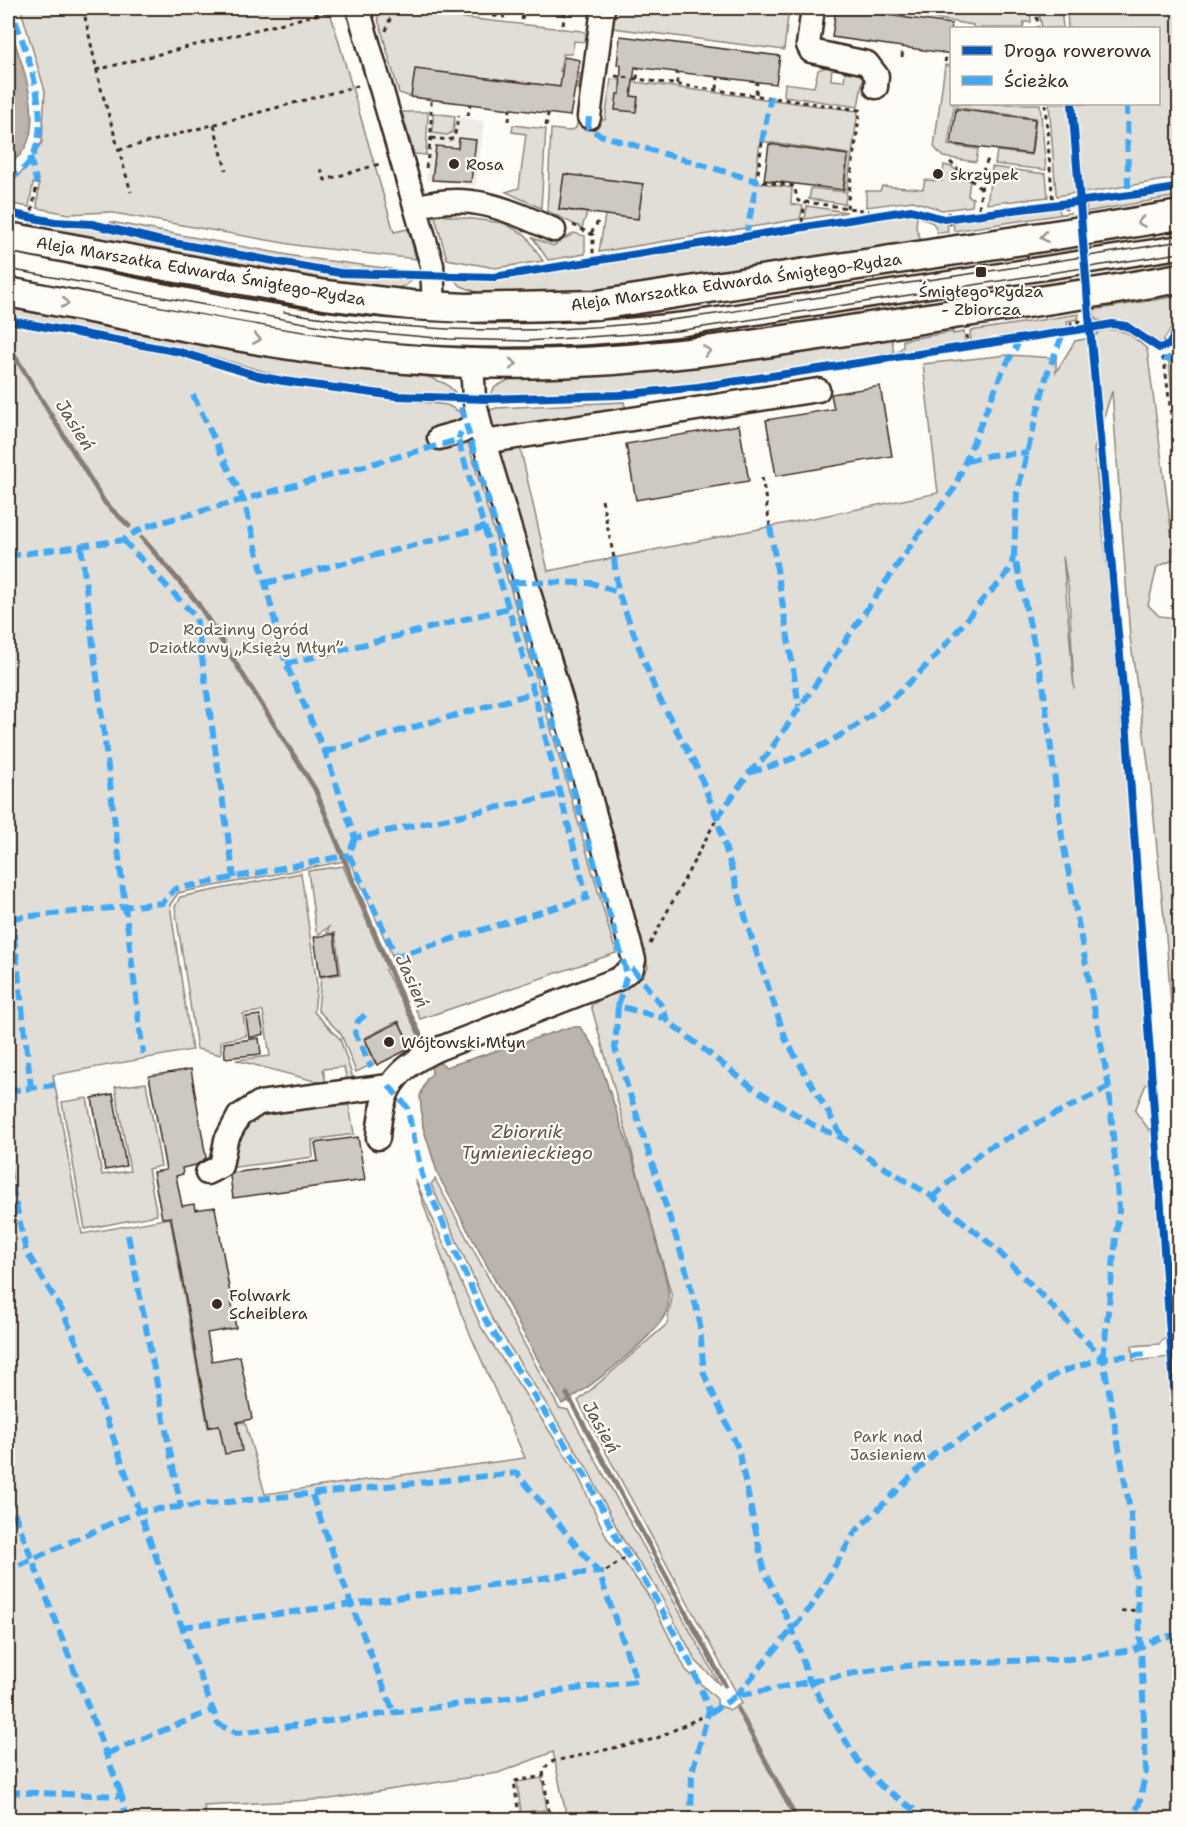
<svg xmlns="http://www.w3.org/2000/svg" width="1187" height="1827" viewBox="0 0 1187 1827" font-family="'Shantell Sans',sans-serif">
<rect width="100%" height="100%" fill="#fdfcf7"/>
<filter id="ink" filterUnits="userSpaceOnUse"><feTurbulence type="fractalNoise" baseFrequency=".0167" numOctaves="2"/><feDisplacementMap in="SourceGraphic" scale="12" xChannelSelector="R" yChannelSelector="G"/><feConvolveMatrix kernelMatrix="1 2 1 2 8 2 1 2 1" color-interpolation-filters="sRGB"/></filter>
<g filter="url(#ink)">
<polygon fill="#efece7" points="434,114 484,121 476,186 426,180"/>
<g fill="#e1ded7" stroke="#8e847a" stroke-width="1.5" fill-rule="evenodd">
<polygon points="11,8 329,8 394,232 408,229 416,259 301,246 108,212 69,214 37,208 39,184 33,183 29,207 8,203 8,182 13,181 25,168 42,142 45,91 21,10 13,12"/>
<polygon points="375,8 582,31 586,34 585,42 574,41 572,54 563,54 560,71 580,74 578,89 416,69 411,97 399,93"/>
<polygon points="614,8 789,8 784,50 613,28"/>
<polygon points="872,8 1030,8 1031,22 1024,22 1023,28 973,28 973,25"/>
<polygon points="1038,8 1061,8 1063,28 1042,28"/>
<polygon points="1067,8 1179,8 1180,174 1171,179 1084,193 1075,104 1158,104 1158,28 1068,28"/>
<polygon points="832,65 831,80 844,81 846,66 864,73 858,107 784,96 785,83 814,87 818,70"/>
<polygon points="945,65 951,66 952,104 1040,104 1046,170 995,164 997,151 1032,155 1036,118 954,107 948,145 978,149 976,162 943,157 934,147"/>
<polygon points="611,79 858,111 845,204 809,199 811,188 844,192 849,154 760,141 755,182 792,188 791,204 803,206 800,219 599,252 605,215 638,219 643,184 564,175 559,209 587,213 582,228 547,211 551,129 569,131 576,128 578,118 605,120"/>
<polygon points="1049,104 1069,104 1075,193 1057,196 1056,193"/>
<polygon points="402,112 428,112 426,155 414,154"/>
<polygon points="433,113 455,116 453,132 447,135 433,133"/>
<polygon points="513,125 546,129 541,208 506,192 519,188 526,134 512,132"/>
<polygon points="944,165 952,167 970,181 968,196 973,198 972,206 942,210 913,201 866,207 866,191 880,191 882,186 923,189 925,180 942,181"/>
<polygon points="992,167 1046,174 1048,197 987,204"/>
<polygon points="1177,191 1179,196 1085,212 1087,205"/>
<polygon points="807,206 847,212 805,219"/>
<polygon points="1059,208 1060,214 1071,213 954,231 953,221"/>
<polygon points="910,213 947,221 948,232 938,233 933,223 917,216 916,228 921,241 588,291 479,293 461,286 452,278 500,279"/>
<polygon points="441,215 503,223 526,235 543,261 495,268 447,259 435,217"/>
<polygon points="31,220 91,227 157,244 340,277 415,277 405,286 393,289 341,283 29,226"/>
<path d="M111 222 299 257 392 269C375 269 358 270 341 268 310 265 124 235 111 222Z"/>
<polygon points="574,233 585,236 585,254 548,260 533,238 553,246"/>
<polygon points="1179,296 1179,316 1162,343 1153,341 1129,323 1096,320 1093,310"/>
<polygon points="8,307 277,357 426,376 446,384 458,395 400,392 284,377 182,348 8,316"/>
<polygon points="1079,314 1078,319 1067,321 1068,327 971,342 970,331"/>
<path d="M8 324 181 357 258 380 283 385 447 405 460 412 461 417 456 422 468 442 616 953 420 1019 350 860 178 893 170 905 192 1050 53 1075 82 1234 170 1218 208 1428 245 1422 265 1494 525 1458 462 1316 415 1179 481 1327 577 1473 607 1538 648 1595 686 1670 717 1699V1705L731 1710 742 1703 578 1401 667 1324 672 1297 591 1005 643 976 648 967 496 455 500 448 519 442 548 571 938 493 923 364 1008 355 1056 358V372L1075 341 1095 337 1098 332C1121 325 1131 334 1147 349L1175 559 1157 567 1148 605 1159 616 1178 618 1180 624 1179 1127 1167 947 1149 770 1130 637 1112 391 1094 450 1109 587 1152 1070 1135 1111 1156 1139 1175 1329 1159 1344 1132 1346 1133 1361 1179 1356V1819H567L553 1752 498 1773 330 1799 204 1806 206 1819H8ZM1063 556 1069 593 1074 689Z"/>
<path d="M953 332V334L964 332 965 343C863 359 761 378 658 389 602 394 545 395 489 396L495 387 510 379 667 371 892 339 894 354 903 347V340Z"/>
<polygon points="1179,361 1179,424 1175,425 1169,363"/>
<polygon points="624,402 626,410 494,430 489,426 485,415 490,415 490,410 496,408"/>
<polygon points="343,866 387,969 385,970 422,1041 412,1046 398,1021 364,1038 375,1063 356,1072 341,1034 318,1010 321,977 341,974 335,933 327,933 329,927 319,934 316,931 308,871"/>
<polygon points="301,873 317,985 314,1012 340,1039 354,1081 347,1081 344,1067 323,1069 326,1084 236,1060 270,1056 263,1011 243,1014 246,1036 221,1041 221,1055 197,1049 175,907 180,897"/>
<polygon points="146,1083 161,1166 148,1169 157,1215 85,1229 62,1102 87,1098 102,1175 130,1171 115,1087"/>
<path d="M349 1105 354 1134 312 1140 313 1157 229 1168C230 1160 230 1148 233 1140 248 1104 314 1109 349 1105Z"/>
<polygon points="435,1179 559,1408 568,1410 720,1685 696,1661 657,1589 622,1538 587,1468 492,1319 431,1184"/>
<polygon points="542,1778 547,1810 521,1812 517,1782"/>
</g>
<g fill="#bbb4ad" stroke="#887d74" stroke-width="1.5">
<path d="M8 23C20 57 55 141 8 164Z"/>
<path d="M570 1027H580L595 1048C618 1117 644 1186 660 1257 664 1273 671 1291 668 1307 664 1331 585 1392 562 1404L438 1175 423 1127 420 1096 427 1078 432 1074 431 1064 437 1061 446 1067Z"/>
</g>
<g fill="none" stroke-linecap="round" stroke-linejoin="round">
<g stroke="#887d74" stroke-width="5">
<polyline points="8,332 11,350 105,503 129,526"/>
<polyline points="142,538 197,602 315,789 397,987 427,1049"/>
<polyline points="567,1394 725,1685"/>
<polyline points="738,1709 797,1820"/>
</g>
</g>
<g fill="#cdc8c2" stroke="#3b2a1e" stroke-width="1.5">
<polygon points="836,8 951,24 951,54 832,37"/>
<polygon points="620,36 780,56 776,84 635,67 631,96 638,97 636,112 615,110 617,94 620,94 621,65 617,65"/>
<polygon points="564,57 580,60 570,116 411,97 415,69 560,87"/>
<polygon points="956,109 1035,119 1031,154 951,144"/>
<polygon points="459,138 476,140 471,182 432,180 436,146 458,148"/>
<polygon points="769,144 848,155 843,190 764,180"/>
<polygon points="564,174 643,184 638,219 559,209"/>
<polygon points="880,386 892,456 776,476 766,420 834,409 831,394"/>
<polygon points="739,425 749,481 636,500 626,444"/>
<polygon points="334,934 339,973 320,976 314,937"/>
<polygon points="260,1015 264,1034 249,1038 246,1017"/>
<polygon points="399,1022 411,1048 377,1065 365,1039"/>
<polygon points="259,1038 261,1054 225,1058 224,1043"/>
<polygon points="191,1069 206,1158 196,1165 182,1168 183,1174 176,1176 182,1206 194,1204 195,1210 215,1207 236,1328 207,1333 212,1361 240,1356 252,1419 237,1422 242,1451 225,1454 219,1425 209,1427 171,1217 162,1218 153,1172 166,1170 149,1076"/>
<polygon points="113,1094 126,1166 105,1170 92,1098"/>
<polygon points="358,1137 365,1180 233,1198 230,1176 232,1173 318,1161 315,1143"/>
</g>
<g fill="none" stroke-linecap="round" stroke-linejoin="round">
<g stroke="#3b2a1e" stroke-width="27">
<g id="minor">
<polyline points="358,8 432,265 434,307"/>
<polyline points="813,8 808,45 811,51 867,63 877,76 876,87"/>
<polyline points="589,117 603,8"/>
<path d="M416 207C468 191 507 209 554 230"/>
<path d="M8 264C136 289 265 320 396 331 493 339 589 336 685 324L1180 247"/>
<polyline points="439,438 461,432 479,423"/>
<polyline points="484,442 818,390"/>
<path d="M378 1138C381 1090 394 1069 438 1049L618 979 632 968 634 960 589 793 484 442 474 398 472 363"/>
<polyline points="207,1173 221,1166 226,1140 239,1116 259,1103 389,1086"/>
</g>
</g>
<g stroke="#3b2a1e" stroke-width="33">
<g id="major">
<polyline points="1101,228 1180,215"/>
<polyline points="8,237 325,295 410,305 466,308 598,305 937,253"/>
<polyline points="1111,290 1180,278"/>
<path d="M8 292C162 321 316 358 473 363 633 369 790 339 947 315"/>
</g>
</g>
<g stroke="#3b2a1e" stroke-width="3" stroke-dasharray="4.5 4.5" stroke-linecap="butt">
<polyline points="83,8 100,85 131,192"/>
<polyline points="1036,8 1038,28"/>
<polyline points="444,10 444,8"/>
<polyline points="483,15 484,8"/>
<polyline points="493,16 505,17"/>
<polyline points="522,20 524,8"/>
<polyline points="563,25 565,11"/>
<polyline points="386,31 390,19 401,8"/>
<polyline points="902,57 903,47"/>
<polyline points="945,62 947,53"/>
<polyline points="96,70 339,9"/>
<polyline points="615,76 860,110 847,208"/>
<polyline points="637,79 638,67"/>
<polyline points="677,84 677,72"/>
<polyline points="717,89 718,77"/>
<polyline points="756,94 757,82"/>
<polyline points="1045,104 1053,205"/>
<polyline points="468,116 470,104"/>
<polyline points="509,121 510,109"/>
<polyline points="214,125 226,170"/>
<polyline points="546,126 548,114"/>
<polyline points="431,138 449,140 454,138 459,115"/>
<polyline points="762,142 757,181 794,186 798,201 869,211"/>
<polyline points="119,150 361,85"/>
<polyline points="950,162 981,189"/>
<polyline points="426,168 431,138 431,100"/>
<polyline points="321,169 325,180 383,163"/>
<polyline points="1064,198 1066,210"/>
<polyline points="979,208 984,167 990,156"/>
<polyline points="32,211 37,184"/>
<polyline points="948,212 951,228"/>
<polyline points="802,222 805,202"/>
<polyline points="573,225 593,235 593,256"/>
<polyline points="591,233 598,222"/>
<polyline points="967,335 970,351"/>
<polyline points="1073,335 1071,323 1080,321 1082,316"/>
<polyline points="1165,347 1169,358"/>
<polyline points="1160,348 1165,367 1180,484"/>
<polyline points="762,477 770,526"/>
<polyline points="602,500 614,558"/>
<polyline points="650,944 717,818"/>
<polyline points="606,1571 628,1556"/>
<polyline points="1121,1611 1139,1610"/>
<polyline points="519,1816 514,1781 544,1776"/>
<polyline points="515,1820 517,1817 549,1812 543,1771 550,1762 655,1739 710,1713"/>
</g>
<use href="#minor" stroke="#fdfcf7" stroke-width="22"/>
<use href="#major" stroke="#fdfcf7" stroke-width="28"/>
<g stroke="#3b2a1e" stroke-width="1.5">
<polyline points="8,269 337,329 448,339 527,341 678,331 1180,253"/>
<path d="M284 312C399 331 516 335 632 324 712 317 791 301 870 289 973 273 1077 259 1180 241"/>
</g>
<g stroke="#3b2a1e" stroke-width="33" stroke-linecap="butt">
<g id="major-bridge">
<polyline points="937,253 1101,228"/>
<polyline points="947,315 1111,290"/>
</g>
</g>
<use href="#major-bridge" stroke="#fdfcf7" stroke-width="28"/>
<g stroke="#3fa9f5" stroke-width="6" stroke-dasharray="12 6" stroke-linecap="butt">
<polyline points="1127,104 1128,189"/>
<polyline points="589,117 588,128 600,135 757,181 747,231"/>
<polyline points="762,142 771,96"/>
<polyline points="30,157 37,184"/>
<path d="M8 180C69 150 26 53 11 8"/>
<polyline points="1062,336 1047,374 1017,493 1014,554 1043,684 1062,837 1109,1087 1119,1210 1103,1358"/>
<polyline points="1163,359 1172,359 1180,370"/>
<polyline points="193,395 244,501 286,664 325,752 355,838 560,794"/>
<polyline points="461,407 627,974 618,1006 664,1018 753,1088 815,1126 843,1138 875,1162 933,1197 993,1246 1103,1358 1131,1516 1141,1646 1146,1771 1139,1804 1131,1820"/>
<polyline points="967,461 991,455 1029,453"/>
<polyline points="770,526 799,706"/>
<polyline points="123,540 196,617 234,878"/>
<polyline points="81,546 143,1054"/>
<polyline points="8,556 123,540 144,527 458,440 461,432"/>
<polyline points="614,558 618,592"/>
<polyline points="514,582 592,583 618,592 656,692 697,768 717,818 749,930 786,1040 843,1138"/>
<polyline points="266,583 485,527"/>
<polyline points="286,664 509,608"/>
<polyline points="325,752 534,693"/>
<path d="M750 772C855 745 914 686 980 603 992 588 1011 577 1013 557"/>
<polyline points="717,818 750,772 767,755 918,535 954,489 1003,370 1018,344"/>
<polyline points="355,838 349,855 396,956 587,898 534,693 458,440"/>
<polyline points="8,881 31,1088"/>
<polyline points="12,918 162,903 175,889 349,855"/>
<polyline points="632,968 661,1005 668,1022"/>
<polyline points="618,1006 615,1048 683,1259 699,1317 704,1374 738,1448 764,1570 792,1628 810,1682 858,1761 881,1786 929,1820"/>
<polyline points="365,1015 358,1021 355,1033 371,1067"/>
<polyline points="389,1086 407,1107 422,1175 486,1321 585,1475 617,1539 653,1594 692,1666 709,1710 692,1772 691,1820"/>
<polyline points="8,1091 54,1085"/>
<polyline points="8,1168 26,1251 63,1312 92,1377 139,1511 218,1724 237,1733 637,1681 599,1573 517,1473 139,1511 8,1570"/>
<polyline points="933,1197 982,1151 1109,1087"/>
<polyline points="128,1235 181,1508"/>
<polyline points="312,1495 351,1604 394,1713"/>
<polyline points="8,1496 122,1796"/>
<polyline points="182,1627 580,1573 604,1572"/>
<polyline points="736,1696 811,1607 855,1532 935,1453 976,1430 1058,1373 1103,1358 1148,1354"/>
<polyline points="710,1713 736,1696 860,1672 922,1664 1069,1659 1133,1650 1162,1637 1180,1635"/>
<polyline points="108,1753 213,1710"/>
<polyline points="8,1792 122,1796 125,1820"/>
</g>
<g stroke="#fdfcf7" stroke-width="11">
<g id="cycleway">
<polyline points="8,213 55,222 92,224 157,240 340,273 494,277 911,210 944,219 1146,193 1175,188 1180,185"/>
<polyline points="8,320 180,352 258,376 283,381 396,396 487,399 620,395 698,387 1090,328 1072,104"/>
<polyline points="1180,325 1169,345 1159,348 1126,326 1112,324 1090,328 1126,721 1180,1472"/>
</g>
</g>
<use href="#cycleway" stroke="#0057b8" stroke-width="8"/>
</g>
<defs><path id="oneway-chevron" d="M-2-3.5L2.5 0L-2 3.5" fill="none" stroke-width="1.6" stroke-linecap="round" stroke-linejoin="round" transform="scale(1.5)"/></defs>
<g stroke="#9c938a">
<use href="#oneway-chevron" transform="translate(1141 222) rotate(171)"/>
<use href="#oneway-chevron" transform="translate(1044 237) rotate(171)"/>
<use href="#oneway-chevron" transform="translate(65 303) rotate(11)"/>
<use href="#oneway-chevron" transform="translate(257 339) rotate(10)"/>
<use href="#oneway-chevron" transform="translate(707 351) rotate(-8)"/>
<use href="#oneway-chevron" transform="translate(513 364)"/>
</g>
</g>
<g fill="#3b2a1e" stroke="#fdfcf7" stroke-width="2">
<circle cx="454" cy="164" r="6"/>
<circle cx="938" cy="174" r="6"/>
<rect x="975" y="266" width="12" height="12" rx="3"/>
<circle cx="389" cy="1042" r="6"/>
<circle cx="217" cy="1304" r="6"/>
</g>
<g text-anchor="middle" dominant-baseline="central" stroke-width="4.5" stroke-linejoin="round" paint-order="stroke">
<g font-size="16" fill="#3b2a1e" stroke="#fdfcf7" text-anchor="start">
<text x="466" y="164">Rosa</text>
<text x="950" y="174">skrzypek</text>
<text x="981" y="291" text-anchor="middle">Śmigłego Rydza<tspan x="981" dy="18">- Zbiorcza</tspan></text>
<text x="401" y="1042">Wójtowski Młyn</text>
<text x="229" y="1295">Folwark<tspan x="229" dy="18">Scheiblera</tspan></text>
</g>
<g font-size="16" fill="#3b2a1e" stroke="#fdfcf7">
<text transform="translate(201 271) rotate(10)">Aleja Marszałka Edwarda Śmigłego-Rydza</text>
<text transform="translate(736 282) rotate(-8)">Aleja Marszałka Edwarda Śmigłego-Rydza</text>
</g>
<g font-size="16" fill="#64574c" stroke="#fdfcf7">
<text x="246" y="629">Rodzinny Ogród<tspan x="246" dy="18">Działkowy „Księży Młyn”</tspan></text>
<text x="888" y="1436">Park nad<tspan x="888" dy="18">Jasieniem</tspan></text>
</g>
<g font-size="18" font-style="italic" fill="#615349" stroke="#fdfcf7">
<text transform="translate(75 425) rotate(58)">Jasień</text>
<text transform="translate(412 981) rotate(66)">Jasień</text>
<text x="527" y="1132">Zbiornik<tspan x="527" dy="21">Tymienieckiego</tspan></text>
<text transform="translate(601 1427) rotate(61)">Jasień</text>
</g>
</g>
<rect width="1187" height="1827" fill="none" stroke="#fdfcf7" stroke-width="30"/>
<rect x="15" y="15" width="1157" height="1797" fill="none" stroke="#3b2a1e" stroke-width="2" filter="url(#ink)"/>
<rect x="950" y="27" width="210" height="78" fill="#fdfcf7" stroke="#afa8a0" stroke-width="1.5"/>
<rect x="962" y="46" width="30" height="9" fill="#0057b8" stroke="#afa8a0" stroke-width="1.5"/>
<text x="1004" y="57" font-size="18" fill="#3b2a1e">Droga rowerowa</text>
<rect x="962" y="76" width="30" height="9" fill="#3fa9f5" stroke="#afa8a0" stroke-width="1.5"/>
<text x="1004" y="87" font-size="18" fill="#3b2a1e">Ścieżka</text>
</svg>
